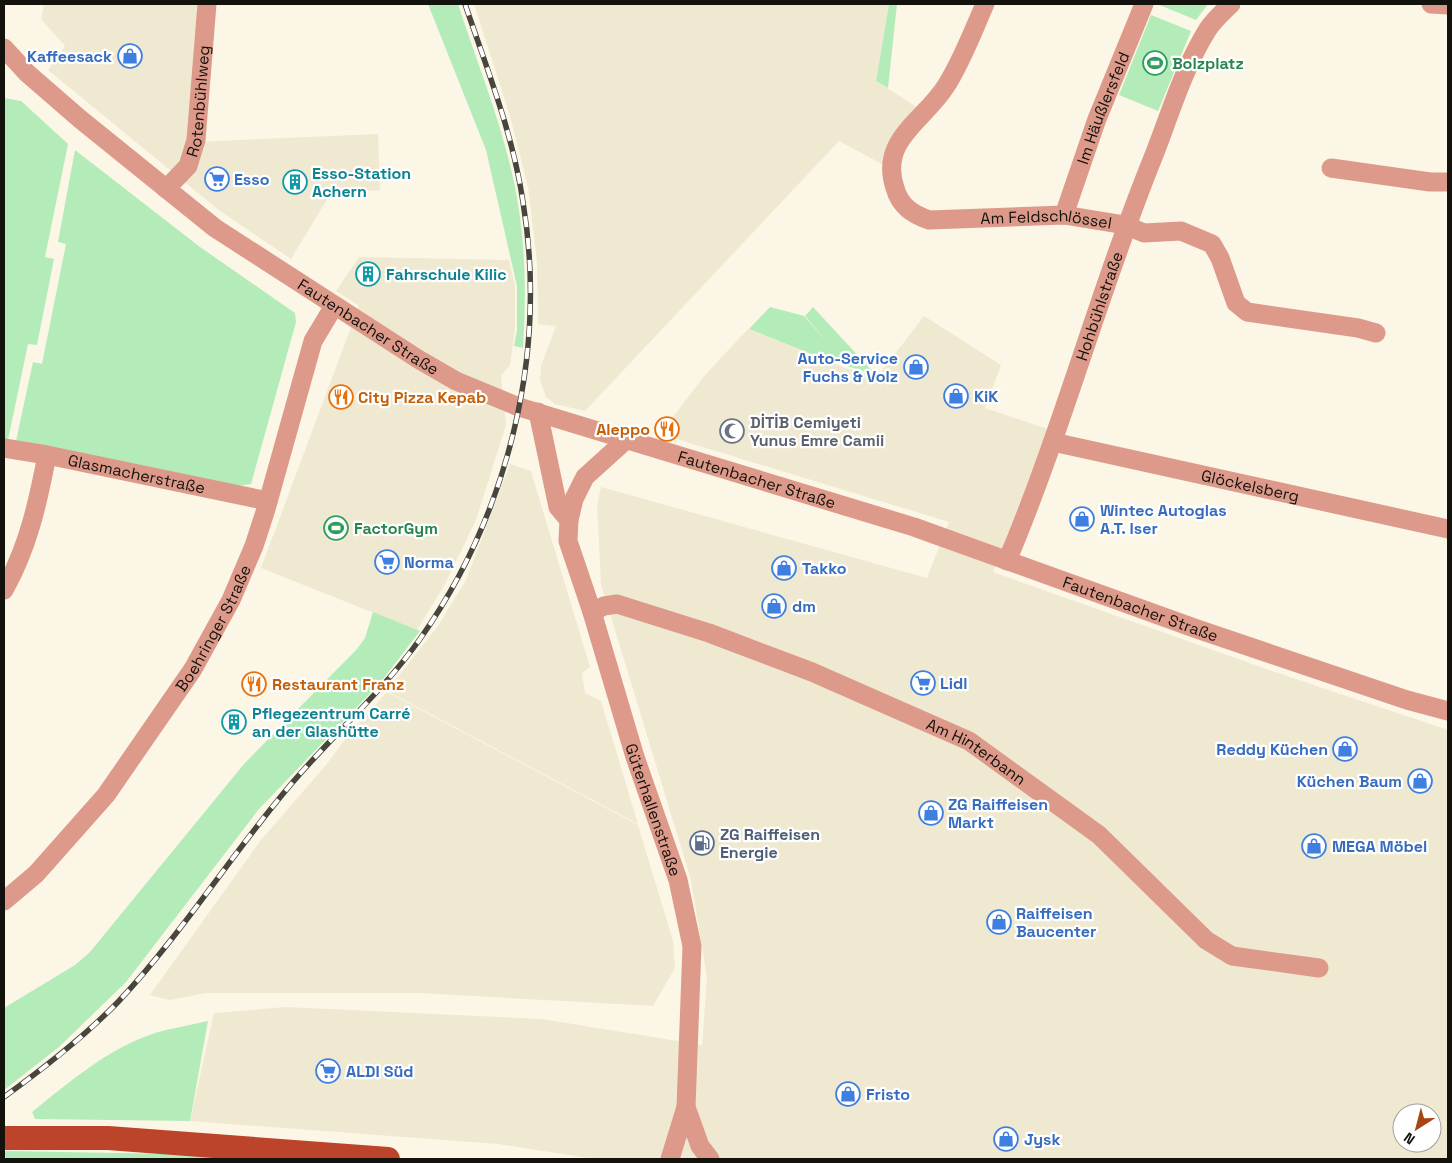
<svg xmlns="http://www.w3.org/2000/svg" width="1452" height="1163" viewBox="0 0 1452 1163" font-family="'Space Grotesk',sans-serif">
<rect width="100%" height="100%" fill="#fbf6e5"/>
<g fill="#f0e9d1" fill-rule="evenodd">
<polygon points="44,4 201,4 193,142 378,134 380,190 331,193 291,259 220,211 48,70 65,46 41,19"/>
<polygon points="474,4 889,4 876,81 920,109 884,165 839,141 585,411 555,404 546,397 540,380 541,366 556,326 538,324 537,261 528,187 510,116"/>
<polygon points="359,257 509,260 515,286 515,329 510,365 501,376 506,425 476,520 444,586 417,630 261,568 359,306 336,291"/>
<path d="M924 316 1001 365 985 408 1048 429 993 572 1275 672 1448 730V1159H594L498 1144 190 1121 214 1013 286 1007 542 1019 702 1045 707 977 691 880 601 584 597 506 601 487 927 578 949 522 660 434 705 375 748 329 845 368 878 376ZM1402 1113H1432V1143H1402Z"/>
<polygon points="510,464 531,471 590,667 582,673 585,693 601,701 638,824 387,691 438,626 466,580"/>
<polygon points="387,692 638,825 673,941 675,968 653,1006 418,993 206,993 170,1000 150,995 261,840 326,765 350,733"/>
</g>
<g fill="#b3ecb9">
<path d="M428 4H458C479 69 507 135 518 204 526 252 526 299 523 348L514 346 517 330V286L486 150Z"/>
<polygon points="889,4 897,4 888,88 876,81"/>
<polygon points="1157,4 1208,4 1196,20"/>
<polygon points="1151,15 1191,31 1158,111 1119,95"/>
<polygon points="4,98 21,101 68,144 45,257 54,259 37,345 28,344 8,440 4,439"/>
<polygon points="75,150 200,247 295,313 296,322 251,484 238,486 16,441 33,362 42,364 66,244 58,242"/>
<polygon points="770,307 804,316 830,345 805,316 813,307 876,375 816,356 749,329"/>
<polygon points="373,612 420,631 380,683 259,809 126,982 59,1047 4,1090 4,1008 75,965 90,952 244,764 357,649 365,638"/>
<path d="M208 1021 190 1121 35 1119 32 1112C71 1081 107 1049 155 1033 172 1028 191 1025 208 1021Z"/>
<polygon points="4,1151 232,1155 282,1159 6,1159"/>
</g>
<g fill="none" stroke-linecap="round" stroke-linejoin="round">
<g stroke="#dd9a8a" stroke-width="19">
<path id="s1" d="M985 4C973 31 962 61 946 86 923 122 879 140 895 188 900 206 912 214 929 220L1064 215 1125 225 1144 233 1181 231 1212 244 1220 258 1236 303 1247 312 1358 328 1376 333"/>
<polyline points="1431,4 1448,5"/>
<path id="s2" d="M4 48 27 73 80 119 215 228 418 359 456 381 519 407 914 527 1197 629 1407 700 1448 711"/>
<polyline points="1331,168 1430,182 1448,182"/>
<path id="s3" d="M166 189 188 166 196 140 207 4"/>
<path id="s4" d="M1064 215 1097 119 1144 4"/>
<polyline points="538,412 558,507 569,520"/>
<path id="s5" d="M627 439 585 477 574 499 569 520 568 541 592 612 635 757 678 880 692 946 686 1107 670 1159"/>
<path id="s6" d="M1053 442 1448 529"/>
<path id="s7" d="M4 448 47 455 268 501"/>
<path id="s8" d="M1007 561C1063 428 1100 288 1154 155 1170 114 1184 67 1208 29 1214 20 1223 12 1231 4"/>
<path d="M4 590C28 548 38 502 47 455"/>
<path id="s9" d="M592 612 604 606 617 604 709 633 812 672 969 741 1099 835 1206 940 1232 956 1319 968"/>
<path id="s10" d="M4 901 36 874 106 795 193 669 231 600 254 546 266 509 313 341 334 306"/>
<polyline points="686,1107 700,1146 710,1159"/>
</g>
<polyline stroke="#bb442b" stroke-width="24" points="4,1138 108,1138 388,1159"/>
<g stroke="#47453c" stroke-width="5.5">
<path id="rail" d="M4 1097C44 1068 83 1038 118 1002 180 936 229 858 287 789 330 737 381 694 420 639 508 514 548 354 523 202 513 134 487 69 465 4"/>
</g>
<use href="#rail" stroke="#fff" stroke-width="4" stroke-dasharray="11" stroke-linecap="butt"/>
</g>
<defs>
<g id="shop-ring" transform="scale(1.25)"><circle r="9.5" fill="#fff" stroke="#3f7fe0" stroke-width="1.5"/><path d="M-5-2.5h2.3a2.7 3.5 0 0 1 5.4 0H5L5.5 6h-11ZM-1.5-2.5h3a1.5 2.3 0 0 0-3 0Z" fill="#3f7fe0"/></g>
<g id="stadium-ring" transform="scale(1.25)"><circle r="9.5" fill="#fff" stroke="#2e9e5b" stroke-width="1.5"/><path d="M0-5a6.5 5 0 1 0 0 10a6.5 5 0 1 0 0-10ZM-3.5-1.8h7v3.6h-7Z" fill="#2e9e5b"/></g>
<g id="supermarket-ring" transform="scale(1.25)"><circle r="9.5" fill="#fff" stroke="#3f7fe0" stroke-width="1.5"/><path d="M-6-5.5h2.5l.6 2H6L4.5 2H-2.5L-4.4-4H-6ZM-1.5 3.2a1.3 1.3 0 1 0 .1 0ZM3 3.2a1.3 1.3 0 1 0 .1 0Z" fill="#3f7fe0"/></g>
<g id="building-ring" transform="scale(1.25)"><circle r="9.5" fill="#fff" stroke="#0f9aa8" stroke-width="1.5"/><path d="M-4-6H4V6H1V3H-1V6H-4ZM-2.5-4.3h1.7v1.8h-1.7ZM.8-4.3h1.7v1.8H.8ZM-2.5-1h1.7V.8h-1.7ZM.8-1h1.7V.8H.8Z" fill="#0f9aa8"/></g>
<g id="restaurant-ring" transform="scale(1.25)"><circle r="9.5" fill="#fff" stroke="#e8710a" stroke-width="1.5"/><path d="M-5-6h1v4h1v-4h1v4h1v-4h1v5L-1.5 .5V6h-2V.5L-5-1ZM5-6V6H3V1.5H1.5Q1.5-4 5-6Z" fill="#e8710a"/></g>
<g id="mosque-ring" transform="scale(1.25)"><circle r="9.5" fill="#fff" stroke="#6b7280" stroke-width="1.5"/><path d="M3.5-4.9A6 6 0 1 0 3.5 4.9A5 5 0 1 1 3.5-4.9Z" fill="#6b7280"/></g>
<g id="fuel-ring" transform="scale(1.25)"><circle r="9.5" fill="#fff" stroke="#5c6f8a" stroke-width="1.5"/><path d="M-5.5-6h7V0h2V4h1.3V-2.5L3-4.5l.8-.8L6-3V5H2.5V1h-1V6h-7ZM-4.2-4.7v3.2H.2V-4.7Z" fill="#5c6f8a"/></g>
</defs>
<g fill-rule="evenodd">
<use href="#shop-ring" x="130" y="56"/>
<use href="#stadium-ring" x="1155" y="63"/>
<use href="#supermarket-ring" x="217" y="179"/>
<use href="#building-ring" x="295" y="182"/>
<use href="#building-ring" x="368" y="274"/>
<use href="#shop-ring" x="916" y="367"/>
<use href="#shop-ring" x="956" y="396"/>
<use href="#restaurant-ring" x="341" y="397"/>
<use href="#restaurant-ring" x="667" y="429"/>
<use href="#mosque-ring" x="732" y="431"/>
<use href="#shop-ring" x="1082" y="519"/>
<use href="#stadium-ring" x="336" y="528"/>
<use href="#supermarket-ring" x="387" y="562"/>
<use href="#shop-ring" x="784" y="568"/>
<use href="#shop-ring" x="774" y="606"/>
<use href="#supermarket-ring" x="923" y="683"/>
<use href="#restaurant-ring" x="254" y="684"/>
<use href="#building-ring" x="234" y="722"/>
<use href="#shop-ring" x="1345" y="749"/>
<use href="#shop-ring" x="1420" y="781"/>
<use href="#shop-ring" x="931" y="813"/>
<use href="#fuel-ring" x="702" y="843"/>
<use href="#shop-ring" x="1314" y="846"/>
<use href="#shop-ring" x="999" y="922"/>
<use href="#supermarket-ring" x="328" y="1071"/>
<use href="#shop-ring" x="848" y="1094"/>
<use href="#shop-ring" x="1006" y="1139"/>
</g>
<g text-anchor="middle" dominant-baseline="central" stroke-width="4.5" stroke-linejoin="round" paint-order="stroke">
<g font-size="16" font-weight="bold" fill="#366cbe" stroke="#fff" text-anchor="start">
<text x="112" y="56" text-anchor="end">Kaffeesack</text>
<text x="234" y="179">Esso</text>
<text x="898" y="358" text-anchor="end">Auto-Service<tspan x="898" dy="18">Fuchs &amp; Volz</tspan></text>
<text x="974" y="396">KiK</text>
<text x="1100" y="510">Wintec Autoglas<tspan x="1100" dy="18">A.T. Iser</tspan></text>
<text x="404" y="562">Norma</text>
<text x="802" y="568">Takko</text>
<text x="792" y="606">dm</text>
<text x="940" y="683">Lidl</text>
<text x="1328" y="749" text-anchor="end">Reddy Küchen</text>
<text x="1402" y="781" text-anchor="end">Küchen Baum</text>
<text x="948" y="804">ZG Raiffeisen<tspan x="948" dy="18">Markt</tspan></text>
<text x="1332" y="846">MEGA Möbel</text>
<text x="1016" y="913">Raiffeisen<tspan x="1016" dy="18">Baucenter</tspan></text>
<text x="346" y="1071">ALDI Süd</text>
<text x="866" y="1094">Fristo</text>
<text x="1024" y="1139">Jysk</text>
</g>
<g font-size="16" font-weight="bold" fill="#27864d" stroke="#fff" text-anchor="start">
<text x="1172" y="63">Bolzplatz</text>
<text x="354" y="528">FactorGym</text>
</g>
<g font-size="16" fill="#14120c" stroke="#fff">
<text stroke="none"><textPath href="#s3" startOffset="98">Rotenbühlweg</textPath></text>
<text stroke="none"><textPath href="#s4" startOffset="114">Im Häußlersfeld</textPath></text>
<text stroke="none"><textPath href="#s1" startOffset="378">Am Feldschlössel</textPath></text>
<text stroke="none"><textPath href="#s8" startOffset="271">Hohbühlstraße</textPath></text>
<text stroke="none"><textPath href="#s2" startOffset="460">Fautenbacher Straße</textPath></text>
<text stroke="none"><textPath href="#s7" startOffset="135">Glasmacherstraße</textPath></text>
<text stroke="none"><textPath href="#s2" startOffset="880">Fautenbacher Straße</textPath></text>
<text stroke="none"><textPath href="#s6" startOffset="202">Glöckelsberg</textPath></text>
<text stroke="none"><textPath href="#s2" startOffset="1285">Fautenbacher Straße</textPath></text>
<text stroke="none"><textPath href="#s10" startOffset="346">Boehringer Straße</textPath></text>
<text stroke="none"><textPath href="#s9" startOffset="416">Am Hinterbann</textPath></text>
<text stroke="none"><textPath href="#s5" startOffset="406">Güterhallenstraße</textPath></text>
</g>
<g font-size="16" font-weight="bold" fill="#0d838f" stroke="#fff" text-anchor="start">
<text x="312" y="173">Esso-Station<tspan x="312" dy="18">Achern</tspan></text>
<text x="386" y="274">Fahrschule Kilic</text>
<text x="252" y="713">Pflegezentrum Carré<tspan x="252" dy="18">an der Glashütte</tspan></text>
</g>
<g font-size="16" font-weight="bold" fill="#c56008" stroke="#fff" text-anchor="start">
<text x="358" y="397">City Pizza Kepab</text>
<text x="650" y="429" text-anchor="end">Aleppo</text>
<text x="272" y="684">Restaurant Franz</text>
</g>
<g font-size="16" font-weight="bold" fill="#5b616d" stroke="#fff" text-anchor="start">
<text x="750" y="422">DİTİB Cemiyeti<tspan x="750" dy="18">Yunus Emre Camii</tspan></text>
</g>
<g font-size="16" font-weight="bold" fill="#4e5e75" stroke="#fff" text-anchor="start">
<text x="720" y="834">ZG Raiffeisen<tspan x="720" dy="18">Energie</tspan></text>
</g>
</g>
<rect width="1452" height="1163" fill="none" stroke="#14120c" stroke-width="10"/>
<g transform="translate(1417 1128) rotate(216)"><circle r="24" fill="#ffffff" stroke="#a1a09e"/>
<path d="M0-4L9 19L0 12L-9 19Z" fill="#a84413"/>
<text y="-8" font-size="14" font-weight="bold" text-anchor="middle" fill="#14120c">N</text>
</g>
</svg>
